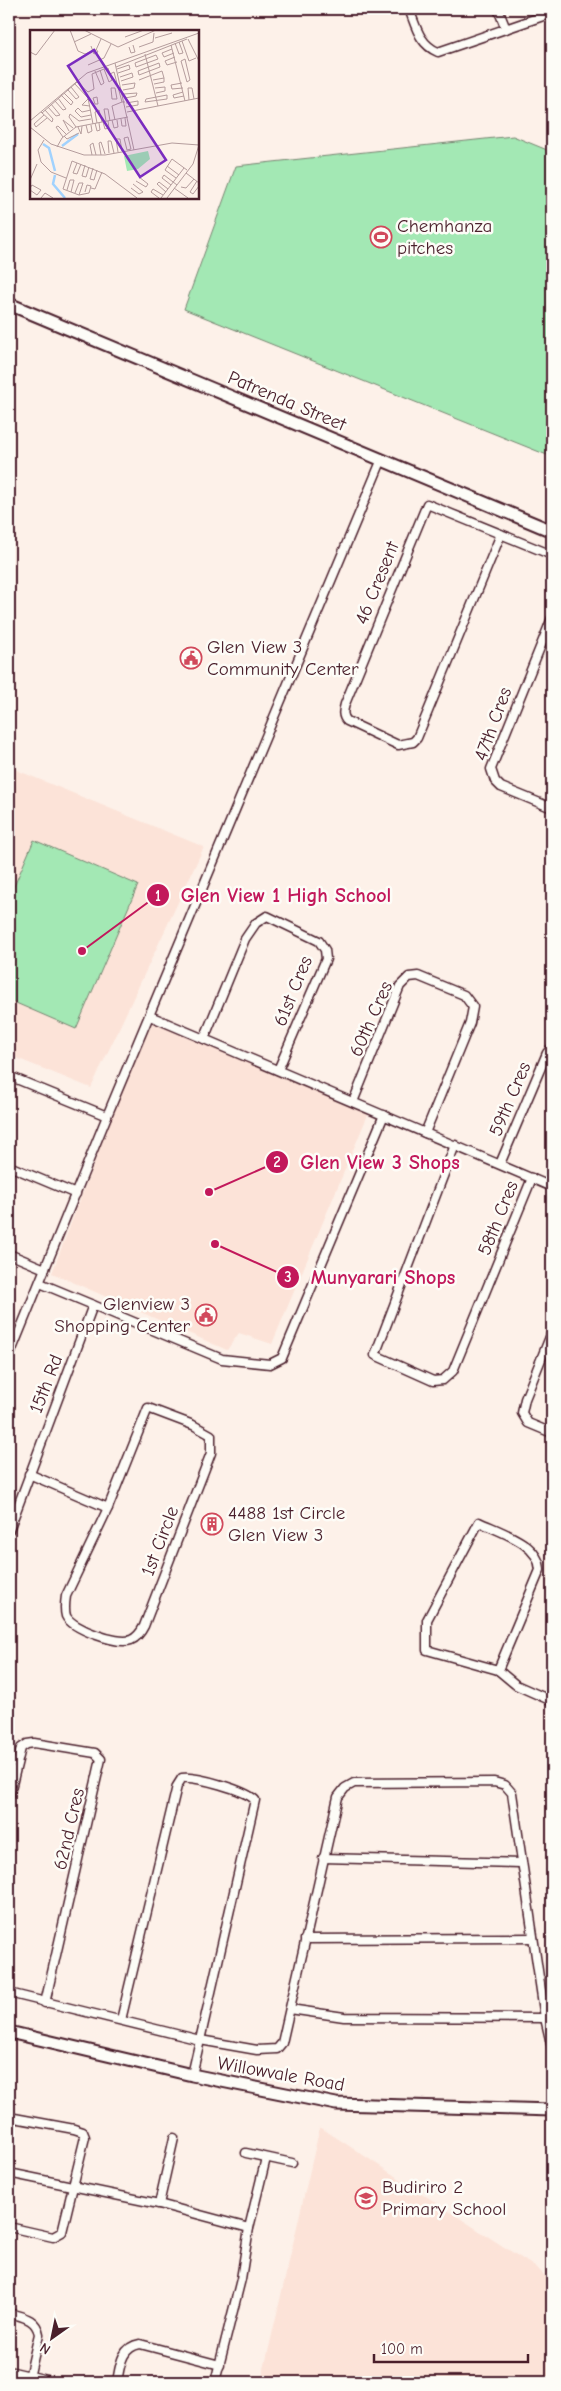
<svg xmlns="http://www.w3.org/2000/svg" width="561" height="2391" viewBox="0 0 561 2391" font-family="'Comic Neue',sans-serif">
<rect width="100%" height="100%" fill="#fdf1e9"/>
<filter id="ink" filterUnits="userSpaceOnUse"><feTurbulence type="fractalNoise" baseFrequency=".02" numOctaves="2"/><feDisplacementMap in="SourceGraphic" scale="10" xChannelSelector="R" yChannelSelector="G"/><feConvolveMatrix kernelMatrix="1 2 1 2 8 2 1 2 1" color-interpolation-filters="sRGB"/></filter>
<g filter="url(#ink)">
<g fill="#fce3d8">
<polygon points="9,767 204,847 91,1088 9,1055"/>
<polygon points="153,1021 369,1112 272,1344 239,1333 227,1350 52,1273 118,1100"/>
<polygon points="320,2127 538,2269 552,2283 552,2382 261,2382"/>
</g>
<g fill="#a3e8b4" stroke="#768470">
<polygon points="513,136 552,152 552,457 184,309 236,166"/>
<polygon points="34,840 138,885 76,1029 9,1000 9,898"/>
</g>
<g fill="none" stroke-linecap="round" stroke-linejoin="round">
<g stroke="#4a1f2b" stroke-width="11">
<g id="street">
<path d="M409 9C416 26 419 44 438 52L552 13"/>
<polyline points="498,9 506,29"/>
<path d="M501 534 417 738 413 742 398 745 347 721C342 716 343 711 345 704L427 504 552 555"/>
<polyline points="552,618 491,769 495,781 501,787 552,808"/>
<polyline points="150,1016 552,1187"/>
<polyline points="204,1039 245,939 256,923 267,916 319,941 325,950 326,959 278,1070"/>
<polyline points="9,1076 107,1116"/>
<polyline points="353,1102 400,986 409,977 418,976 464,995 473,1007 470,1023 425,1133"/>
<polyline points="455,1145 375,1355 433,1381 443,1380 453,1371 532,1178"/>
<polyline points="500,1164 547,1053 552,1047"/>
<polyline points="9,1166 76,1194"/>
<polyline points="9,1254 45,1269"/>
<polyline points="93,1305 222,1359 270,1364 282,1358 384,1115"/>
<polyline points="552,1332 525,1399 522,1413 528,1423 552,1433"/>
<polyline points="9,1357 107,1116 382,459"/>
<path d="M148 1408 193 1425 211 1435V1453L144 1626C141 1632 138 1637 131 1640 118 1645 72 1629 66 1616 64 1609 65 1603 66 1596L108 1508Z"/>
<polyline points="29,1474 108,1508"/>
<path d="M479 1522C500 1532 539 1543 540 1570L498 1670 427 1650V1620Z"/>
<polyline points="9,1530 93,1305 40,1283"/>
<polyline points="498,1670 516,1685 552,1701"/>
<polyline points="9,1797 21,1748 27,1744 34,1743 95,1753 101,1759 45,2003"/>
<polyline points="323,1858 521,1863"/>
<polyline points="305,1939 533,1938"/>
<polyline points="9,1993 200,2040 257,2050 277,2049 282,2043 338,1797 345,1788 354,1783 494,1782 505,1785 512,1793 545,2018 552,2048"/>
<polyline points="290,2009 344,2017 545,2018"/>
<path d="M121 2020 177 1786 182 1778C196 1776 245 1790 255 1800L192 2075"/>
<polyline points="9,2117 74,2129 83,2132 85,2137 62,2232 53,2237 9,2227"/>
<polyline points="246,2153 292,2163"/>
<polyline points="9,2173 159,2204 249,2228"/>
<polyline points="159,2204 174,2138"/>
<path d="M9 2313C22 2317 36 2318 39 2334L28 2382"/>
<polyline points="9,2371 56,2382"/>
<path d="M117 2382C120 2366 121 2347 140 2344L220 2365"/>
<polyline points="215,2382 241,2279 249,2228 266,2158"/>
</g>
</g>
<g stroke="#4a1f2b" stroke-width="15">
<g id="secondary">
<polyline points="9,304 552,531"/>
<polyline points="9,2032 192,2075 336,2104 552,2110"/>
</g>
</g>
<use href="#street" stroke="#fdfcf7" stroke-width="8"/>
<use href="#secondary" stroke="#fdfcf7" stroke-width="11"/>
</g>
</g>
<defs>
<g id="stadium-ring" transform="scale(1.125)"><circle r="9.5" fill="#fdfcf7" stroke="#d1495b" stroke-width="1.5"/><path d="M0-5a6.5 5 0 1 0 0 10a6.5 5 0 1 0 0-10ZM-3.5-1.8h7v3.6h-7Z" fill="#d1495b"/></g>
<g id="civic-ring" transform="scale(1.125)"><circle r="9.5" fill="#fdfcf7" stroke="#d1495b" stroke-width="1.5"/><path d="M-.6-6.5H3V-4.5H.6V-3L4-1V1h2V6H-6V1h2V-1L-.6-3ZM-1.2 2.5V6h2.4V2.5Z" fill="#d1495b"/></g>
<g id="building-ring" transform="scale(1.125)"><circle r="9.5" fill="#fdfcf7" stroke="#d1495b" stroke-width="1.5"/><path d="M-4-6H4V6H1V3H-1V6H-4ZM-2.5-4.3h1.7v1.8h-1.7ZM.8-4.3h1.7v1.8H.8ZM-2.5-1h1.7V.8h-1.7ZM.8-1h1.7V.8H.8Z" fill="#d1495b"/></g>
<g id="school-ring" transform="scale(1.125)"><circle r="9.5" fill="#fdfcf7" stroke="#d1495b" stroke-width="1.5"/><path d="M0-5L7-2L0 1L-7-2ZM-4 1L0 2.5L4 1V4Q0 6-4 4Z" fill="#d1495b"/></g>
</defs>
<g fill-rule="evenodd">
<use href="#stadium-ring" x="381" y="237"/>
<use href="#civic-ring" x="191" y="658"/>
<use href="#civic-ring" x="206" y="1315"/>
<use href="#building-ring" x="212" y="1524"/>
<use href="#school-ring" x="366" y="2198"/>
</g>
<g text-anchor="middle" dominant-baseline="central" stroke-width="5" stroke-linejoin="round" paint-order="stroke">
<g font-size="19" fill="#4a1f2b" stroke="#fdfcf7" text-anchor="start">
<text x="397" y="226">Chemhanza<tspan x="397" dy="22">pitches</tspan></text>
<text x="207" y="647">Glen View 3<tspan x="207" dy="22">Community Center</tspan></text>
<text x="190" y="1304" text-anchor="end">Glenview 3<tspan x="190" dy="22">Shopping Center</tspan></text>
<text x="228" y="1513">4488 1st Circle<tspan x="228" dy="22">Glen View 3</tspan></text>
<text x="382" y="2187">Budiriro 2<tspan x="382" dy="22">Primary School</tspan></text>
</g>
<g font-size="19" fill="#4a1f2b" stroke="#fdfcf7">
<text transform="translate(287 401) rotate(23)">Patrenda Street</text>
<text transform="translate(377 583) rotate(-68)">46 Cresent</text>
<text transform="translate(493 724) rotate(-70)">47th Cres</text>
<text transform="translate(293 991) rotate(-68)">61st Cres</text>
<text transform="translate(371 1019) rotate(-66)">60th Cres</text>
<text transform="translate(510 1099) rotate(-67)">59th Cres</text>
<text transform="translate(498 1218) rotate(-68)">58th Cres</text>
<text transform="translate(46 1384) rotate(-69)">15th Rd</text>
<text transform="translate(160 1541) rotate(-69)">1st Circle</text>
<text transform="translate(69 1829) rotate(-77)">62nd Cres</text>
<text transform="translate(281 2074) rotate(10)">Willowvale Road</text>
</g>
</g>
<g transform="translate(30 30)">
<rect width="169" height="169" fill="#fdf1e9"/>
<path d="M118 121 120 129 108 139 97 141 94 126Z" fill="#a3e8b4"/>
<path fill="none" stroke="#a1d2fe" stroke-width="2.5" d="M13 114 19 118 25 141M32 116 48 104M25 145 23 154 35 168"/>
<path fill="none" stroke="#b59d9d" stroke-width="1" d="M40 0 48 21 55 24 66 20 71 9M54 0 88 17 126 0M95 7 114 0M125 8 142 3M158 9 169 31M152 11 159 31 166 28M44 12 61 4M145 13 149 24 153 23 149 12M141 15 155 71M61 16 64 24 68 22 66 19M99 17 101 23 105 22 103 15M109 17 123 12 124 3M142 19 132 23 134 27 144 23M0 22 6 25 25 0M115 24 128 76M126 25 128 29 106 37 105 33ZM145 27 135 31 137 35 147 32M155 29 160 50 157 52 151 31ZM85 33 104 120M129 33 130 37 109 45 108 41ZM58 35 74 28 81 14M86 37 157 9M78 38 82 50 79 52 74 39ZM87 39 99 35 100 39 88 43M65 41 71 55 74 53 70 40M80 44 84 42 92 72H95M90 47 102 43 103 47 91 51M109 50 132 41 134 48M123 50 134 48V52L124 54M44 53 58 68 63 94M152 53 141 55 142 59 153 58M92 55 105 53 104 58 93 60M81 58H85L87 69H82ZM125 58 135 57V61L126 63M38 60 46 69 49 67 41 57M153 62 143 65 144 68 154 66M94 64 107 63 106 66 95 68M31 65 41 75 43 72 34 63M137 65V69L115 72 116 69ZM67 67 68 74H65L63 68ZM58 69 52 75 60 76M159 70 158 58H162L164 69M25 71 33 80 36 79 28 68M96 73 108 71V75L96 77M18 77 26 86 30 85 21 74M61 80 52 82 48 78 45 81 51 87 61 85M11 82 22 92 23 89 15 80M97 82 169 68M12 83 47 52 58 62 64 59 62 44 74 39M14 85 4 94 6 97 17 88M91 89 92 96H96L95 88M82 90 84 98 88 97 87 90M85 90 82 76 92 72M0 91 57 43 169 3M76 91 74 79H78L80 91M73 92 75 99 79 98 78 91M65 93 67 101 70 100 69 93M67 93 65 82 69 80 72 92M56 95 58 103 62 101 61 95M0 97 21 114 54 125H75L142 113 169 115M46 97 39 87 40 84 49 91 61 89M48 97 51 104 52 96M39 101 33 90 43 98M34 106 37 109 49 103M33 107 26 97 28 96 36 104M98 107 101 119 97 120 94 108ZM14 110 8 120 11 132 21 142 36 148M27 117 32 108 46 97 98 87M88 122 86 109H90L92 121M79 123 78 111H81L84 123M62 125 60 115 63 113 66 125M71 125 69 113 71 112 75 124M47 133 43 143 47 144 51 134M55 135 52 146 56 147 59 137M137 136 149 145M63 138 60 149 64 150 67 140M156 143 169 153M146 148 135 140 142 129 157 140M0 150 7 134M106 151 116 157 118 154 109 147M167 151 160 162 163 164 169 156M141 155 132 148 134 145 147 155M151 157 156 158 164 149M0 158 2 155 11 160 7 165 0 160M61 158 65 159 72 142M101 158 109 164 113 162 103 154M144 158 158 168M37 160 40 150H44L41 162M136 162 127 154 129 152 138 159M45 163 49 153H53L49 165M49 165 33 159 42 131 75 144 107 168M49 165 59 163 61 156 57 155 55 162M11 168 15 163 23 168M129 168 121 162 123 159 133 165M131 168 154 138M137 168 163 134 169 115"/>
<path fill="#7b2cbf" fill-opacity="0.15" stroke="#7b2cbf" stroke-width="2.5" d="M64 20 136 130 110 147 38 36Z"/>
<rect width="169" height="169" fill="none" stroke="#4a1f2b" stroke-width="2.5"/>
</g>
<path fill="none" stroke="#c2185b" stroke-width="2" d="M82 951L158 895M209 1192L277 1162M215 1244L288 1277"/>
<g fill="#c2185b" stroke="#fdfcf7" stroke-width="2">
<circle cx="82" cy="951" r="5"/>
<circle cx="209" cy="1192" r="5"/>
<circle cx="215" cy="1244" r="5"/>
<circle cx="158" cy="895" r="12"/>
<circle cx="277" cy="1162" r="12"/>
<circle cx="288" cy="1277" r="12"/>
</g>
<g font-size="15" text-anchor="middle" font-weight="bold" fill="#fff">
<text x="158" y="901">1</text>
<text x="277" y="1167">2</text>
<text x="288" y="1282">3</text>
</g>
<g font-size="20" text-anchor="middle" font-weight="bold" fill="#c2185b" stroke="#fdfcf7" stroke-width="5" stroke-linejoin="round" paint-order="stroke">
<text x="286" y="902">Glen View 1 High School</text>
<text x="380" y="1169">Glen View 3 Shops</text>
<text x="383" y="1284">Munyarari Shops</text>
</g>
<rect width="561" height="2391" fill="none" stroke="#fdfcf7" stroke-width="30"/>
<rect x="15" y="15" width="531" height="2361" fill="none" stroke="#4a1f2b" stroke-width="2" filter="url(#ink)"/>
<g transform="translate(52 2338) rotate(213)" stroke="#fdfcf7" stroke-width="4" paint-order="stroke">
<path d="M0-4L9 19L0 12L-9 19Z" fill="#4a1f2b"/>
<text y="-8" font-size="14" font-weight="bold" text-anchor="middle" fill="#4a1f2b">N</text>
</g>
<path d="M374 2354v8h154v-8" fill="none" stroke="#4a1f2b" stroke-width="2.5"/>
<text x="381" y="2354" font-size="15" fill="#4a1f2b" stroke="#fdfcf7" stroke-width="4" paint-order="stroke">100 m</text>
</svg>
